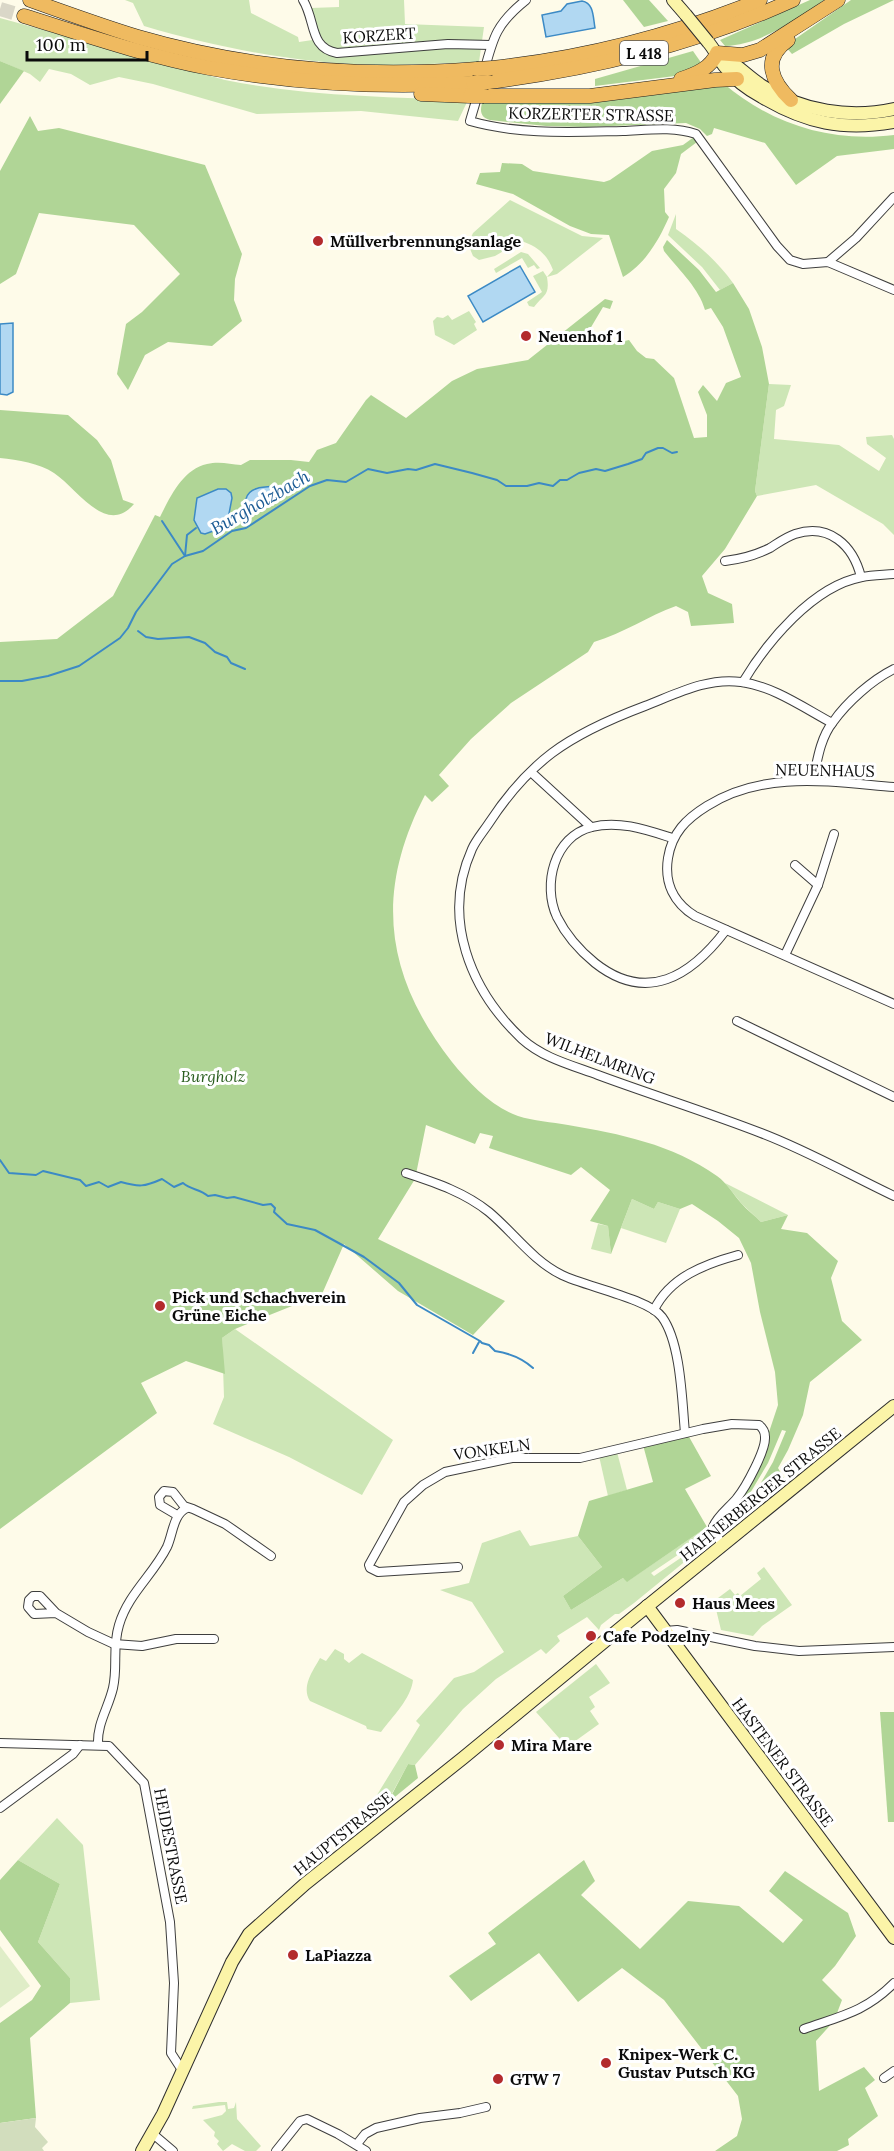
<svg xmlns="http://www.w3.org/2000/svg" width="894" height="2151" viewBox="0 0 894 2151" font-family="Lora,serif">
<rect width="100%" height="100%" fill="#fefbe9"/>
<g fill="#cde6b6">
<path d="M125 0H249L251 13 298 37 299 42 319 39 311 8 339 7V0H404L405 24 484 27 479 62C445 63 412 65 378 65 302 64 218 48 144 26L133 3Z"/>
<path d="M0 18 225 80C305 96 387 97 468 100L458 121 361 111 257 114 153 84 119 77 90 85 71 74 49 69 40 82 30 74 0 61Z"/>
<path d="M510 200 582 236 603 238 557 274 547 277C550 296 544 294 534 307L529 306 527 302 542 292 533 276 543 271 547 277 553 270C547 254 537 246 521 241L495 256 479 260 473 256 468 244 473 233Z"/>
<path d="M676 214V229C699 245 717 261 733 283L720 290 702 267 668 235Z"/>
<polygon points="521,252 528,254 540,268 537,269 534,265 528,268 522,258 496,273 494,269"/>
<polygon points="469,311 476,322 474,324 477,330 454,345 435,335 433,321 437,317 443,318 448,315 452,320"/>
<polygon points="769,384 791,385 784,406 776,410 774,439 839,445 879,471 886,458 867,444 866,437 892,435 894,439 894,535 883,524 816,485 757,496 755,491"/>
<polygon points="725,1183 788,1215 761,1222 742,1204"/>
<polygon points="632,1199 654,1209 658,1202 680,1209 666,1243 621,1228"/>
<polygon points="598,1224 608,1226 611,1254 591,1249"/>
<polygon points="235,1329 393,1440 362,1495 289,1457 213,1424 224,1397 222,1338"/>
<polygon points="617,1452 627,1490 608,1496 599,1456"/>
<polygon points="707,1527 703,1532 706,1536 651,1573 654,1576 710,1538 711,1539 704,1546 634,1603 619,1614 615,1614 601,1625 599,1630 587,1617 557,1636 560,1641 546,1654 541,1649 496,1679 463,1709 415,1765 408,1764 389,1799 390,1801 366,1820 364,1816 420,1725 416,1721 454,1678 474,1672 504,1652 472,1602 440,1590 469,1583 482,1543 520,1530 530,1546 578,1536 602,1567 563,1596 571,1610 623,1578 628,1581"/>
<polygon points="764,1567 792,1605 762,1626 753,1636 721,1630 714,1601 730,1589 735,1595 738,1593 740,1596 761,1579 757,1573"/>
<path d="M335 1649 344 1654V1659L349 1663 362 1653 413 1680C411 1699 392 1717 381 1732L367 1729 366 1726 310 1701C301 1686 313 1671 320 1658L326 1661Z"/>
<polygon points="596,1664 610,1683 589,1697 595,1707 590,1711 599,1724 567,1747 536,1712"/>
<polygon points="57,1818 83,1845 100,2000 70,2003 70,1978 38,1942 60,1884 18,1860"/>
<polygon points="219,2102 227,2102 228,2109 234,2108 236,2102 237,2119 261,2146 256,2151 245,2151 232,2144 223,2151 217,2144 219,2141 214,2136 215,2132 203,2120 222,2115 226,2111 225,2105 192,2109 193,2106"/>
</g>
<g fill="#b0d596" fill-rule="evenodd">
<polygon points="623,0 649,0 668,21 644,27"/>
<path d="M810 0H824C794 21 762 44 725 46L720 40Z"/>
<polygon points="851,0 894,0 844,24 792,54 785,46"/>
<polygon points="693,51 702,64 675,76 595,86 595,79"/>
<polygon points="0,61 24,71 0,104"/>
<path d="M723 83C771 124 830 143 894 135V149L837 156 796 185 765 143 714 128 712 134 707 136 700 129 686 123 587 127 546 126 490 120C479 117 480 109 483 100Z"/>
<polygon points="30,116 38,131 59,128 205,165 242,254 235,279 234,300 242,321 212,346 168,342 145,355 128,390 117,374 126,324 142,312 180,274 134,225 39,213 16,274 0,284 0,171"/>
<path d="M694 137 697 142 681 154 676 173 664 189 665 212 669 217C659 240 645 264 623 277L609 235 591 234 570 226 513 194 476 184 480 173 500 172 502 163 522 164 533 171 604 182 610 180 652 151 683 145Z"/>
<path d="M667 240 699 270 716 292 733 283 749 309 762 347 769 384 755 491 757 496 725 549 702 576 708 593 732 604 734 623 691 626 688 612 676 606C648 616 624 633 594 642L588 652 511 703 471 739 439 775 449 786 432 802 425 795C374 893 385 976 452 1062 469 1083 492 1107 518 1116 533 1121 552 1122 568 1125 620 1134 672 1144 717 1176 727 1183 733 1194 741 1203 747 1210 754 1215 761 1222L788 1215 781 1229 807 1233 838 1261 831 1278 842 1321 862 1340 810 1382 803 1415 788 1450 778 1468 785 1480 754 1507 751 1500 773 1462 786 1431 782 1430 768 1463 746 1500 744 1493 768 1435 778 1405 775 1372 760 1312 751 1263 739 1238 718 1221 692 1204 680 1209 658 1202 654 1209 632 1199 611 1254 608 1226 590 1221 610 1190 581 1167 571 1175 489 1148 493 1136 480 1133 475 1144 426 1125 415 1179 378 1239 505 1301 473 1335 398 1291 344 1244 322 1294 235 1329 222 1338 225 1374 186 1361 141 1383 157 1413 0 1529V642L57 639 113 596 155 515 160 517C170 497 183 469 207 464 219 461 230 464 241 465L250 460H291L309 462 317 450 336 443 366 400 371 395 406 418 452 381 477 369 528 360 605 299 613 301 610 309 603 307 587 334 590 343 608 345 629 340 637 351 646 358 654 359 674 378 694 438 707 437V415L698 392 703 385 717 401 726 383 741 377 723 327 711 308 705 310C699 288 678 269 664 251L663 247ZM197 498H232L228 519 220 528 194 520Z"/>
<path d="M0 410 68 415 97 440 111 460 123 500 134 504C106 537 77 488 54 473 39 463 18 460 0 458Z"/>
<polygon points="688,1435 711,1476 685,1489 707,1527 627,1582 623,1578 571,1610 563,1596 602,1567 578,1536 589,1501 653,1482 643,1445"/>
<polygon points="880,1712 894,1712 894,1822 888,1822"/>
<polygon points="408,1764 415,1765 418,1778 390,1801 389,1800"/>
<polygon points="18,1860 60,1884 38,1942 70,1978 70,2003 30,2038 36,2118 0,2123 0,2023 32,2000 41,1986 0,1930 0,1880"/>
<polygon points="584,1860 595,1881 581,1895 640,1949 688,1901 739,1906 783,1943 803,1920 769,1891 785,1871 848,1913 856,1936 835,1966 822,1980 842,2000 834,2021 816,2041 819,2091 864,2067 875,2080 865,2088 878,2116 848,2139 849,2145 837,2151 715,2151 737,2136 742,2119 738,2096 664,2000 622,1968 578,2002 539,1953 471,2001 449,1976 496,1944 488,1933"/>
</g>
<polygon fill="#d2ddbd" points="36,2118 35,2127 48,2142 42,2148 44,2151 0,2151 0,2123"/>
<polygon fill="#dfedc7" points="0,1946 30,1986 0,2008"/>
<g fill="#b1d8f2" stroke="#3c8ac5" stroke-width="1.5">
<path d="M582 1C594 3 593 17 595 28L546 37 542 15 561 11 567 4Z"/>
<polygon points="520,266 535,292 483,322 468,296"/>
<polygon points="13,323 13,392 7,395 0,394 0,324"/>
<path d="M278 486 286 491C276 502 264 513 248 504L246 499C249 486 266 487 278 486Z"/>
<polygon points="218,489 226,489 231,493 232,498 228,519 216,530 205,534 201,533 194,520 197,498"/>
</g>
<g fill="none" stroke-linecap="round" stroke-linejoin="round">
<g stroke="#3c8ac5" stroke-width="2">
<polyline points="162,521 185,556"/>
<polyline points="185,556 187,535 196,528"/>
<polyline points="138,631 146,637 158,639 189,637 205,643 215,652 227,657 231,663 245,669"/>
<polyline points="0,681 22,681 48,676 79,666 120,638 128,628 136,612 172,564 185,556 203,551 232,531 246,528 310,486 327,480 346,482 368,469 387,473 408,469 416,470 435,464 472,473 497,480 506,486 527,486 539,483 553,486 560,480 567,480 579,473 596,469 605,471 628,464 642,459 646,453 658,448 663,448 672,453 677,452"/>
<path d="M0 1160 9 1173 36 1175 43 1171 80 1180 86 1186 99 1182 108 1187 121 1182C139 1187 144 1187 162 1179L174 1187 183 1183C191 1190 200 1189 208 1196L215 1195 227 1198 234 1197 263 1205 271 1204 275 1208 274 1212 287 1224 315 1230 364 1257 399 1283 417 1305 480 1341 482 1343 489 1345 495 1351C508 1353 523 1359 533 1368"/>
<polyline points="473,1353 479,1342"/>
</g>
<polyline stroke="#dad7c8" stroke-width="14" stroke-dasharray="14 7" stroke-linecap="butt" points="0,9 24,16"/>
<g stroke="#3e3e3e" stroke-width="10">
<g id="minor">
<path d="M303 0C316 21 309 48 337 53L448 44 491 45"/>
<path d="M484 72C493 37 497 23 526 0"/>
<path d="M478 94 470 121C519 135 572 132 623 131 647 130 673 126 696 134L777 246 790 260 803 264 828 262 894 290"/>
<polyline points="828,262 856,238 894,197"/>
<path d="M725 561C741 559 756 555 770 548 778 543 786 537 795 534 829 523 853 545 861 577"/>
<path d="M743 682C767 642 813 586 862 577 872 575 883 575 894 574"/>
<path d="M832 723C804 708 773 686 741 682 708 677 676 694 645 706 613 718 580 732 552 753 527 772 506 797 489 823 483 832 476 840 472 849 441 918 470 990 522 1039 543 1058 571 1065 598 1075 652 1095 707 1112 761 1133 806 1150 850 1175 894 1196"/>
<polyline points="531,772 591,827"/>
<path d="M813 781C817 762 820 738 833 722 847 702 872 680 894 669"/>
<path d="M894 787C831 782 764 770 707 806 686 819 672 833 668 858 664 883 674 903 695 916L894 1004"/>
<path d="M672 838C647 830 619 820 592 827 554 836 542 885 557 917 566 935 579 950 595 963 647 1004 691 976 726 930"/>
<polyline points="795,865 818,885 834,834"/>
<polyline points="785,955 818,885"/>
<polyline points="737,1021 894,1097"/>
<path d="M406 1173C436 1183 464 1192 489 1212 513 1232 533 1261 562 1275 584 1286 649 1299 662 1317 681 1343 682 1401 685 1433"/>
<path d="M654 1310C670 1277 705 1264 738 1255"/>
<polyline points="177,1515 160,1505 159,1497 164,1491 173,1492 184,1506 193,1509 225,1524 271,1556"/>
<path d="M458 1567 378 1572 370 1568 369 1565 404 1502 423 1485 445 1472 512 1458H580L703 1429 732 1424 759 1425C763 1428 765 1431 765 1437 766 1450 746 1487 737 1498 730 1507 717 1516 713 1527L722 1546"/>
<polyline points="56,1613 34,1614 28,1607 29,1600 33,1596 40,1596 56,1613 88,1632 114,1644 142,1646 176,1639 214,1639"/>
<polyline points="665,1631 677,1630 755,1646 799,1651 894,1647"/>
<polyline points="0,1743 109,1746 144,1783 170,1922 174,1983 171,2053 182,2070"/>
<path d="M98 1745C97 1723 108 1709 113 1688 118 1666 112 1648 119 1625 128 1594 153 1575 167 1547 173 1534 173 1514 187 1508"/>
<polyline points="0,1808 73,1754 80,1745"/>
<path d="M804 2029C841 2016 865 2012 894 1983"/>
<polyline points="884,2078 894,2071"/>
<polyline points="153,2134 173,2151"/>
<polyline points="357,2144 365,2134 376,2128 420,2118 460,2113 486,2107"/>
<polyline points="276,2151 300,2121 307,2119 338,2134 366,2151"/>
</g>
</g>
<g stroke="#2d2d2d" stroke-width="14">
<g id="secondary">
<polyline points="673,0 686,15"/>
<path d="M708 42C715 50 719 60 726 68 735 80 749 90 762 97 806 123 843 131 894 122"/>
<path d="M719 54C736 63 748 77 764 87 802 111 850 119 894 109"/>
<polyline points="647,1606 894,1938"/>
<polyline points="142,2151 163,2114 232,1962 249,1934 305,1884 463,1758 634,1617 894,1406"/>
</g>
</g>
<g stroke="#1c1c1c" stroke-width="15">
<g id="trunk">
<path d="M30 0C66 13 102 26 138 37 248 69 363 78 477 69"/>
<path d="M24 16C85 35 146 56 209 68 297 84 384 88 473 83"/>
<path d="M788 40C761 59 772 82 791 100"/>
<path d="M492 68C585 58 674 35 760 0"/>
<path d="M681 79C696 74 711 68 717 53L743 55 760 50 838 0"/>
<path d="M488 82C594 69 696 44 793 0"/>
<polyline points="421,94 470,96"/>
<polyline points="484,96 590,96 715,80 737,79"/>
</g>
</g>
<use href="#minor" stroke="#fff" stroke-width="8"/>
<use href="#secondary" stroke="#fbf4a8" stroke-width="12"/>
<use href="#trunk" stroke="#efba60" stroke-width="14"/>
<g stroke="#2d2d2d" stroke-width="14" stroke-linecap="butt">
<polyline id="secondary-bridge" points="686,15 708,42"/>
</g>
<g stroke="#1c1c1c" stroke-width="15" stroke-linecap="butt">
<g id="trunk-bridge">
<polyline points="477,69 492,68"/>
<polyline points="473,83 488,82"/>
<polyline points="470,96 484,96"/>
</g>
</g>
<use href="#secondary-bridge" stroke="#fbf4a8" stroke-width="12"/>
<use href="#trunk-bridge" stroke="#efba60" stroke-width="14"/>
</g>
<g fill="#b32b2d" stroke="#fff" stroke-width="2">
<circle cx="318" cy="241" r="6"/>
<circle cx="526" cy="336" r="6"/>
<circle cx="160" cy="1306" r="6"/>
<circle cx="680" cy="1603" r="6"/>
<circle cx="591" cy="1636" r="6"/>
<circle cx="499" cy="1745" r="6"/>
<circle cx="293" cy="1955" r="6"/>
<circle cx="606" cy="2063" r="6"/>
<circle cx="498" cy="2079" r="6"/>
</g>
<g text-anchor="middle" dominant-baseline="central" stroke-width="6" stroke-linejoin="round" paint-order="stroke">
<rect fill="#fff" stroke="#545454" stroke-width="1.5" x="620" y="41" width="48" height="24" rx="4.5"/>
<g font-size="15" font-weight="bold" fill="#0b0b0b">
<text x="644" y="53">L 418</text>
</g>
<g font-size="16" fill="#0b0b0b" stroke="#fff">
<text transform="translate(379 35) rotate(-4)">KORZERT</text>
<text transform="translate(591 114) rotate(1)">KORZERTER STRASSE</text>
<text transform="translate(825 770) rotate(1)">NEUENHAUS</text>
<text transform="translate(600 1058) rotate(21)">WILHELMRING</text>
<text transform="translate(492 1449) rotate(-8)">VONKELN</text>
<text transform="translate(760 1494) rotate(-39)">HAHNERBERGER STRASSE</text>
<text transform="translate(783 1762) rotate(53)">HASTENER STRASSE</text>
<text transform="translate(343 1833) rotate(-39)">HAUPTSTRASSE</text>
<text transform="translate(171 1846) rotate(79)">HEIDESTRASSE</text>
</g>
<g font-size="16" font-weight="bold" fill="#0b0b0b" stroke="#fff" text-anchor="start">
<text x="330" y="241">Müllverbrennungsanlage</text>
<text x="538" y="336">Neuenhof 1</text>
<text x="172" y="1297">Pick und Schachverein<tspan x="172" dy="18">Grüne Eiche</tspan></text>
<text x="692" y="1603">Haus Mees</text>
<text x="603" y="1636">Cafe Podzelny</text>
<text x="511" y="1745">Mira Mare</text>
<text x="305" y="1955">LaPiazza</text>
<text x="618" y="2054">Knipex-Werk C.<tspan x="618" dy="18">Gustav Putsch KG</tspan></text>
<text x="510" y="2079">GTW 7</text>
</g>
<g font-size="16" font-style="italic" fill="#2a5e1f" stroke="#fff">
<text x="213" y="1076">Burgholz</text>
</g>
<g font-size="18" font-style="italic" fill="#1c5c95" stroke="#fff">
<text transform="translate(260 502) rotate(-30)">Burgholzbach</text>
</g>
</g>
<path d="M27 51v9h120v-9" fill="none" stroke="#0b0b0b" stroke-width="3"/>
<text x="36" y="51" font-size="18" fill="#0b0b0b" stroke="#ffffff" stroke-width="4.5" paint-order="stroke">100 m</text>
</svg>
